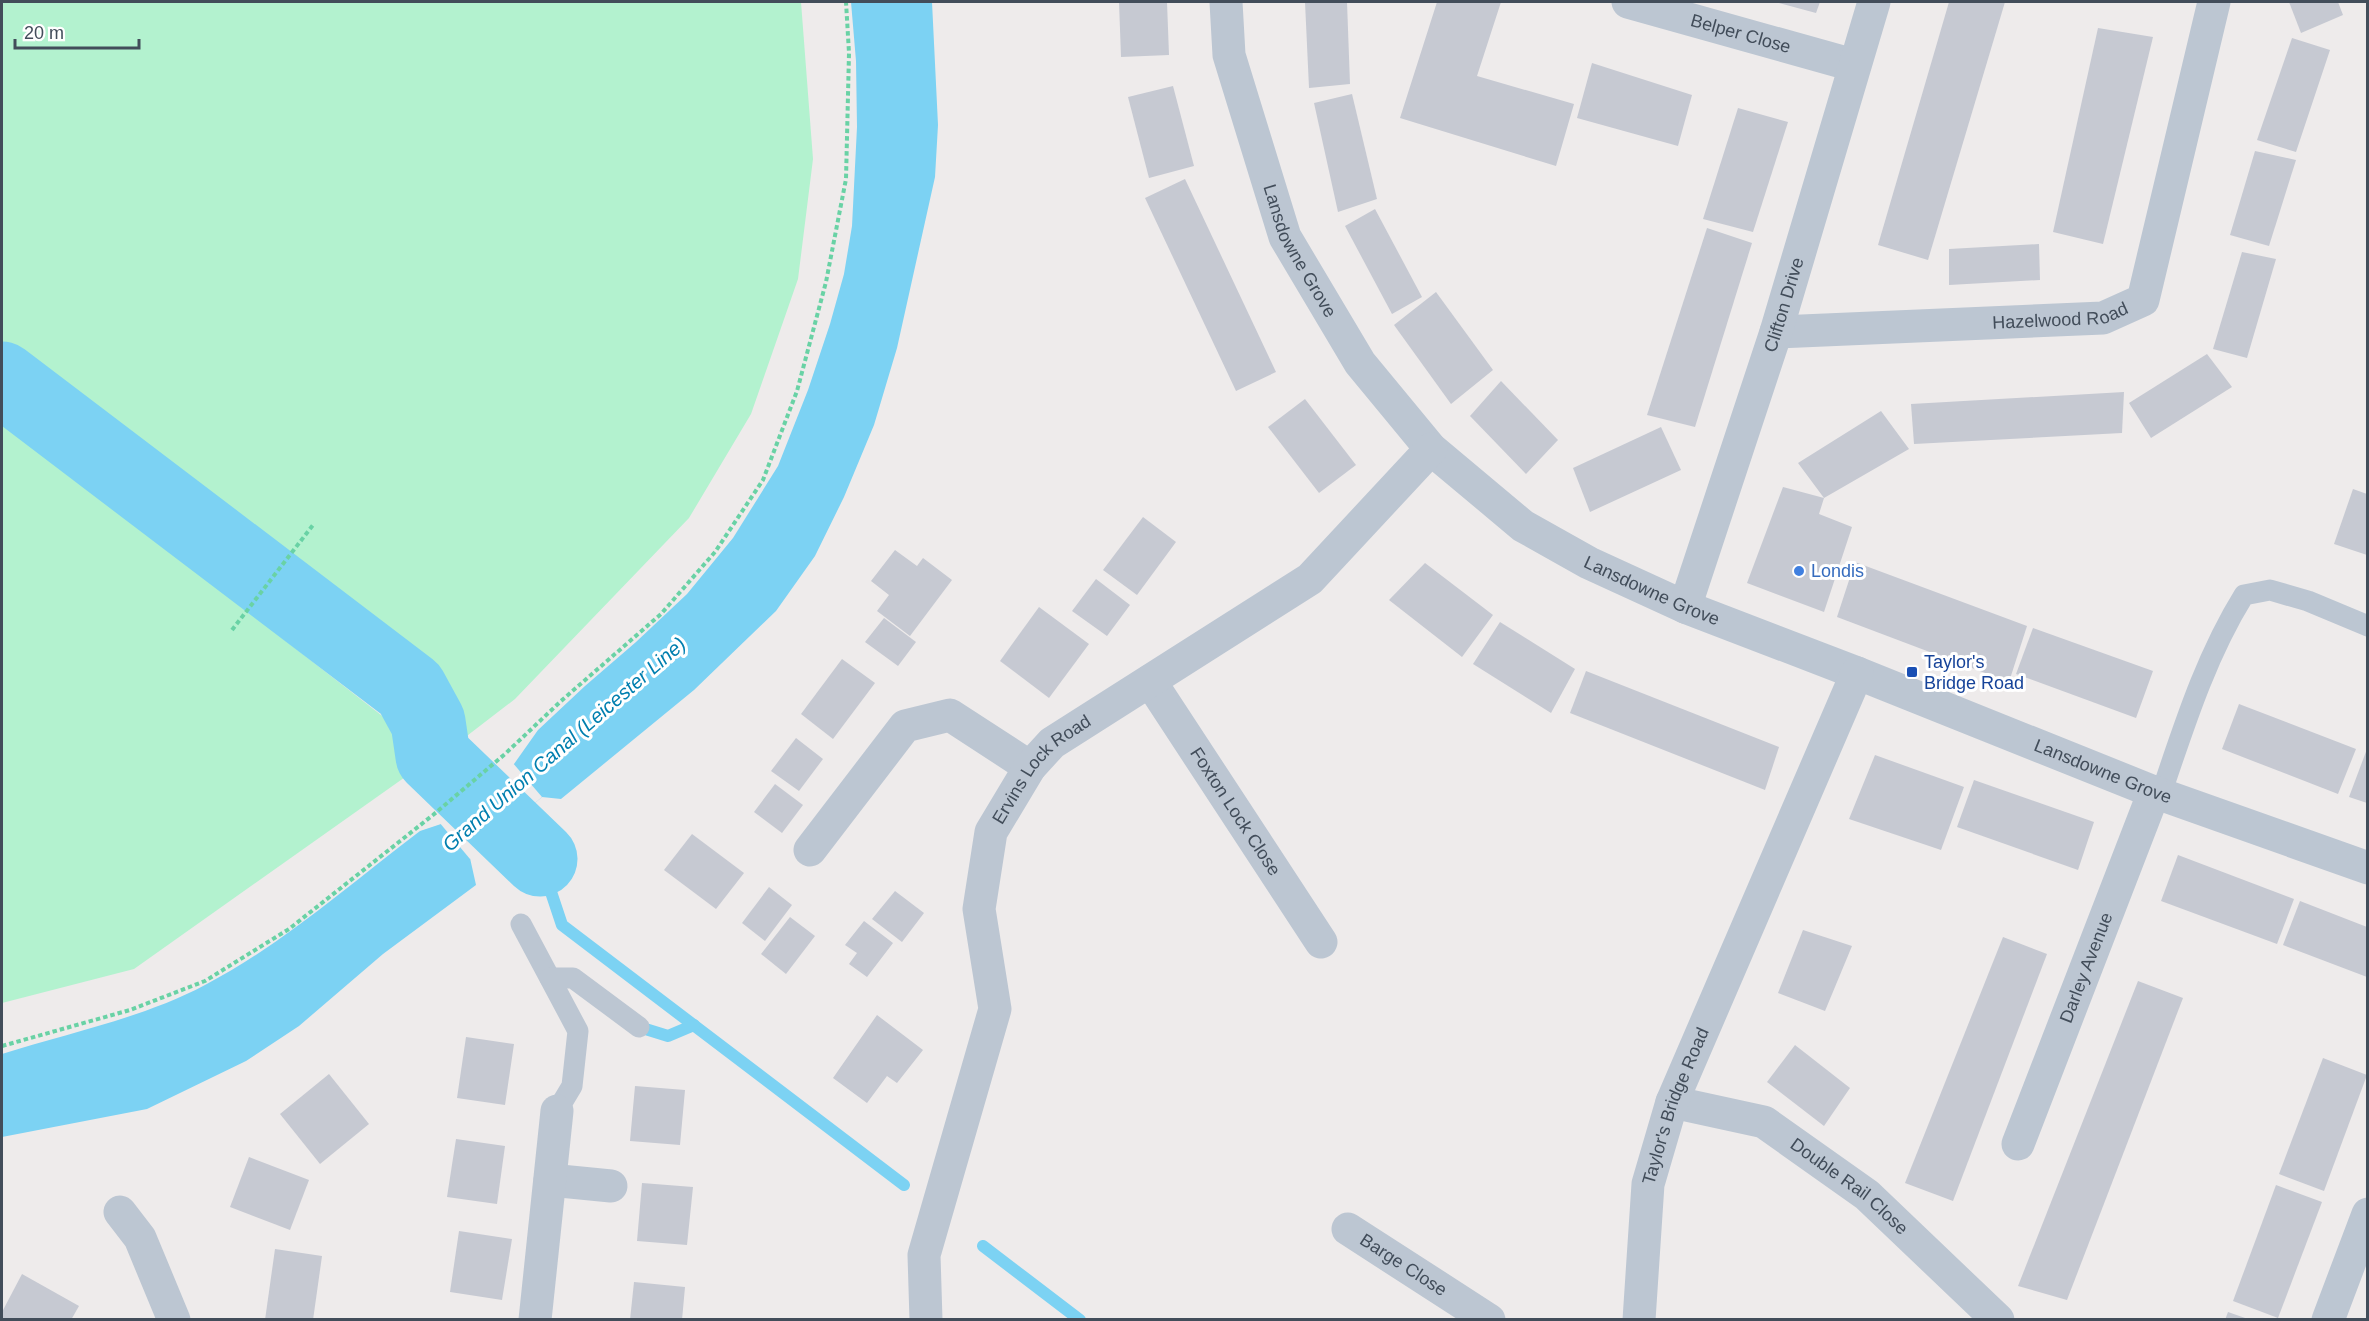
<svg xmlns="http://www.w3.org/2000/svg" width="2369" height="1321" viewBox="0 0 2369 1321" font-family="Arial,sans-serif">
<rect width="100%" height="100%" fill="#eeebeb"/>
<g fill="#b3f2cf">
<polygon points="2,2 801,2 813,159 798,279 751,414 689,518 515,699 459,742 427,671 2,350"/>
<polygon points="2,420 399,729 408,775 134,969 2,1003"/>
</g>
<path fill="#7cd2f3" d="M851 2H932L938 125 935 177 897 348 874 425 844 497 815 556 776 611 694 690 561 799 542 797 470 858 476 885 383 954 299 1026 246 1061 147 1109 2 1137V1054C68 1033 143 1018 205 985 283 944 350 884 420 831L441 824 514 764 538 730 585 686 636 642 687 594 733 538 778 466 808 390 830 324 844 274 852 226 857 127 856 61Z"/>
<polygon fill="#eeebeb" points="512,762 542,797 470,859 439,822"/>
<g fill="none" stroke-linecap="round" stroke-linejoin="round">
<g stroke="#7cd2f3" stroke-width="12">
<polyline points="540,859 562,925 904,1185"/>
<polyline points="639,1027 668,1036 694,1025"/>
<polyline points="983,1246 1080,1320"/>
</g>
<polyline stroke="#7cd2f3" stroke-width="75" points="2,379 410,689 428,722 433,756 540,859"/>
</g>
<g fill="#c6c9d2">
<polygon points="1119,2 1167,2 1169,55 1121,57"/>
<polygon points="1305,2 1347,2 1350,84 1309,88"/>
<polygon points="1437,2 1501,2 1477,76 1574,104 1556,166 1400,118"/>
<polygon points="1775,2 1820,2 1816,13"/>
<polygon points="1949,2 2005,2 1928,260 1878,245"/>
<polygon points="2289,2 2338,2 2343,15 2301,33"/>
<polygon points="2098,28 2153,37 2103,244 2053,232"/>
<polygon points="2292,38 2330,50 2296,152 2257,140"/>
<polygon points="1592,63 1692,95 1678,146 1577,118"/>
<polygon points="1173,86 1194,166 1149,178 1128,97"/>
<polygon points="1352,94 1377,199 1338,212 1314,103"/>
<polygon points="1738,108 1788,122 1753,232 1703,219"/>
<polygon points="2255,151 2296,160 2269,246 2230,235"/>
<polygon points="1185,179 1276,372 1236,391 1145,198"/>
<polygon points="1375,209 1422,297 1392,314 1345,226"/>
<polygon points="1707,228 1752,243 1695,427 1647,415"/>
<polygon points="2039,244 2040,280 1949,285 1949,249"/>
<polygon points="2242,252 2276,259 2247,358 2213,349"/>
<polygon points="1436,292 1493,370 1451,404 1394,325"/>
<polygon points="2207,354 2232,387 2151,438 2129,403"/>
<polygon points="1501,381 1558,440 1526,474 1470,416"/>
<polygon points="2124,392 2122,433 1914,444 1911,404"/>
<polygon points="1305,399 1356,465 1319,493 1268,427"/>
<polygon points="1881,411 1909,449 1824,498 1819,514 1852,527 1824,612 1747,583 1783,487 1824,498 1798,463"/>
<polygon points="1661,427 1681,470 1590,512 1573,468"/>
<polygon points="2353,489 2367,494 2367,555 2334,544"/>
<polygon points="1143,517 1176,542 1137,595 1103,570"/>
<polygon points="895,550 917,566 923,558 952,580 910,636 877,611 889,595 871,581"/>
<polygon points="1855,562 2027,626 2009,682 1837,617"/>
<polygon points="1425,563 1493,615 1462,657 1389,600"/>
<polygon points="1096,579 1130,605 1107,636 1072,611"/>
<polygon points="1039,607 1089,644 1049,698 1000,661"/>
<polygon points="884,618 916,642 898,666 865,642"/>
<polygon points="1500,622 1575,669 1551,713 1473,664"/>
<polygon points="2033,628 2153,671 2136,718 2016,674"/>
<polygon points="842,659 875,683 833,739 801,714"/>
<polygon points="1586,671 1779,747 1765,790 1570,713"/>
<polygon points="2239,704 2356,749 2338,794 2222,749"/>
<polygon points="796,738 823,759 799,791 771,771"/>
<polygon points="2367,749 2367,803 2349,797"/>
<polygon points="1875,755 1964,787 1941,850 1849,819"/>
<polygon points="1974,780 2094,822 2078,870 1957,827"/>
<polygon points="775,784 803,805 782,833 754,812"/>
<polygon points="692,834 744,873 716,909 664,870"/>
<polygon points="2178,855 2294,899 2277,944 2161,901"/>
<polygon points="769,887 792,905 765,941 742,923"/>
<polygon points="895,891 924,913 902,942 872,919"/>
<polygon points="2300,901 2367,927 2367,977 2283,945"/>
<polygon points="790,917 815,936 786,974 761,954"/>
<polygon points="864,921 893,943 867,977 849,964 857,953 845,945"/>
<polygon points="1803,930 1852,946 1825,1011 1778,993"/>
<polygon points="2003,937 2047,954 1953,1201 1905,1183"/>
<polygon points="2138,981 2183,998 2067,1300 2018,1286"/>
<polygon points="877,1015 923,1050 897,1083 887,1076 867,1103 833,1078"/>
<polygon points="466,1037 514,1044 505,1105 457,1098"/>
<polygon points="1795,1045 1850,1088 1824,1126 1767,1082"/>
<polygon points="2323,1058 2367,1075 2324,1191 2279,1174"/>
<polygon points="329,1074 369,1124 320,1164 280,1114"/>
<polygon points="635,1086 685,1090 680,1145 630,1141"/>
<polygon points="456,1139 505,1146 497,1204 447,1197"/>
<polygon points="249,1157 309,1180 290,1230 230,1207"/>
<polygon points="642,1183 693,1187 687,1245 637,1241"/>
<polygon points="2276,1185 2322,1202 2278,1318 2233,1301"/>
<polygon points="459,1231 512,1239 502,1300 450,1292"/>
<polygon points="275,1249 322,1256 313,1320 265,1320"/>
<polygon points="22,1274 79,1306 71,1320 2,1320 2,1312"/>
<polygon points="634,1282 685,1287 682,1320 630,1320"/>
<polygon points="2228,1312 2248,1319 2248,1320 2225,1320"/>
</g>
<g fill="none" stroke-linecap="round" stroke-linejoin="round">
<g stroke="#69d2a5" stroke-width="4" stroke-dasharray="4.5 3" stroke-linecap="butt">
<polyline points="232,630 313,525"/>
<polyline points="2,1046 130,1010 205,981 289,929 433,815 505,754 561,701 661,614 715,552 763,480 797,391 826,282 846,179 849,53 846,2"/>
</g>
<g stroke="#bcc6d2" stroke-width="21">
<path d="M2161 794C2184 726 2206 656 2244 595L2270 590 2308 601 2368 626"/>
<polyline points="521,924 578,1031 572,1086 557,1111"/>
<polyline points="550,978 573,978 639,1027"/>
</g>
<g stroke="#bcc6d2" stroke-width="33">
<path id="s1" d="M1226 2 1229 55 1285 237 1360 363 1431 449 1523 526 1589 563 1685 607 1857 673 2154 792 2368 868"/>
<path id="s2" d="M1628 2 1853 65"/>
<path id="s3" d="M1776 332 2103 318 2143 300 2214 2"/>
<path id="s4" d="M1685 607 1776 332 1874 2"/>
<path id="s5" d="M1150 681 1321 942"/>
<polyline points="810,850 905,726 950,715 1030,767"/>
<path id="s6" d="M1672 1102 1764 1122 1867 1195 1998 1320"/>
<path id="s7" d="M2018 1144 2154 792"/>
<polyline points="550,1180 611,1186"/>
<polyline points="120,1212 140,1238 174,1320"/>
<path id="s8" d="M1348 1229 1489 1320"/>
<polyline points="535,1320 557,1111"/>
<path id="s9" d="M926 1320 924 1255 995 1009 979 909 991 832 1030 767 1052 743 1310 579 1431 449"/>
<path id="s10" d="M1639 1320 1648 1184 1672 1102 1857 673"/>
<polyline points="2328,1320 2368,1214"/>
</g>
</g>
<circle fill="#3f7fe0" stroke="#fff" stroke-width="2" cx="1799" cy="571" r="6"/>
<rect fill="#1a4fb4" stroke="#fff" stroke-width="2" x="1906" y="666" width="12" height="12" rx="3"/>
<g text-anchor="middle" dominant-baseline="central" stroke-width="6" stroke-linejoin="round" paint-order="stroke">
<g font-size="18" fill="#424d5a" stroke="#fff">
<text stroke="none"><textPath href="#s2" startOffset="117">Belper Close</textPath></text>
<text stroke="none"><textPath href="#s1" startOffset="262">Lansdowne Grove</textPath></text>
<text stroke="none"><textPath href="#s4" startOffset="318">Clifton Drive</textPath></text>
<text stroke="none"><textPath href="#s3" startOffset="285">Hazelwood Road</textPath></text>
<text stroke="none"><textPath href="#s1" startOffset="766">Lansdowne Grove</textPath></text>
<text stroke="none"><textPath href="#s1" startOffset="1252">Lansdowne Grove</textPath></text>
<text stroke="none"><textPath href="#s9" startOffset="582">Ervins Lock Road</textPath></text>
<text stroke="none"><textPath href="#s5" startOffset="156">Foxton Lock Close</textPath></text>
<text stroke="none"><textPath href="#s7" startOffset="189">Darley Avenue</textPath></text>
<text stroke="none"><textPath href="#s10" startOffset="219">Taylor's Bridge Road</textPath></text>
<text stroke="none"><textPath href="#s6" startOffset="201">Double Rail Close</textPath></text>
<text stroke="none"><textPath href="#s8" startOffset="66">Barge Close</textPath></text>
</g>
<g font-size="18" fill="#366cbe" stroke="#fff" text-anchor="start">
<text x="1811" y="571">Londis</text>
</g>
<g font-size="18" fill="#164399" stroke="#fff" text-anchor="start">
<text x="1924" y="662">Taylor's<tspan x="1924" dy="21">Bridge Road</tspan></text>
</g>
<g font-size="20" font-style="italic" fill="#007faf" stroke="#fff">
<text transform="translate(564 744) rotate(-41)">Grand Union Canal (Leicester Line)</text>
</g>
</g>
<rect width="2369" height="1321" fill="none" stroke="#424d5a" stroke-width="6"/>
<path d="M15 39v9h124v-9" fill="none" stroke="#424d5a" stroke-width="3"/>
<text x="24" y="39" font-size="18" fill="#424d5a" stroke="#ffffff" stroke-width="4.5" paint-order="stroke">20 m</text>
</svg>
